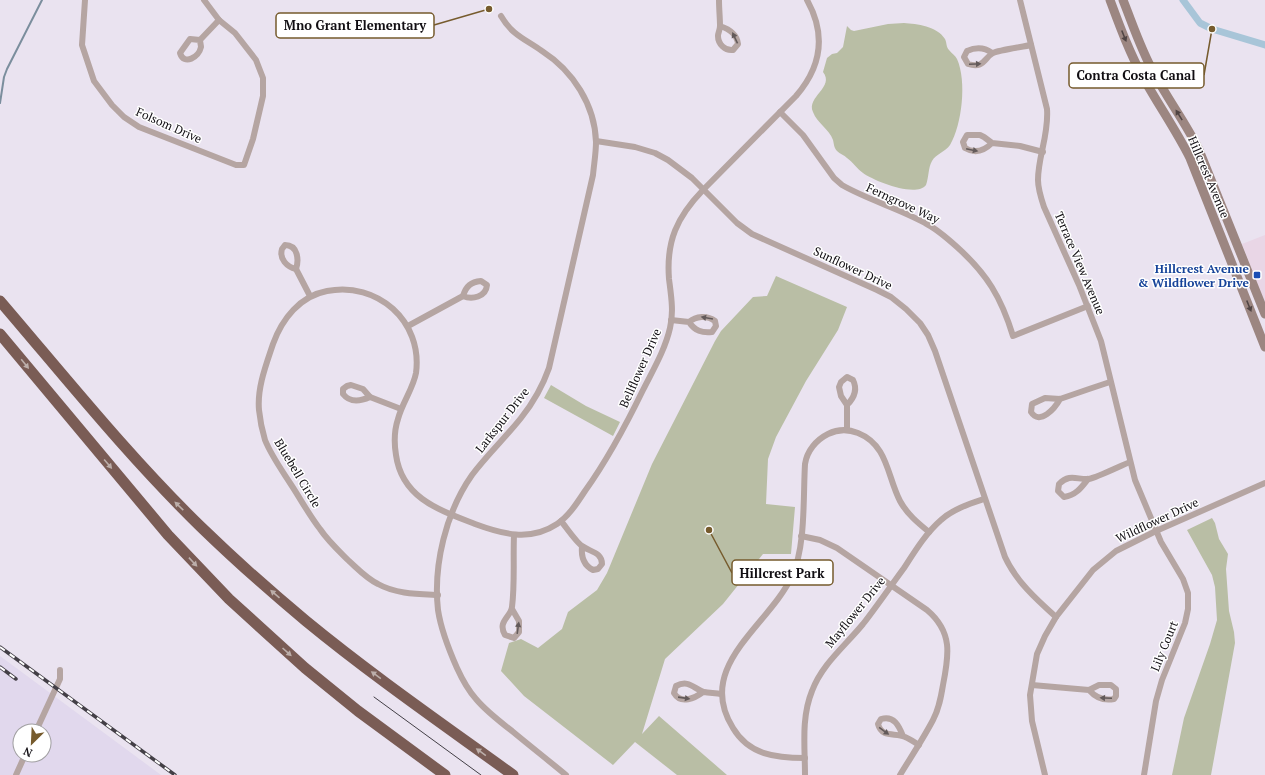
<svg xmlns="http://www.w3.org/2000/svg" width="1265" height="775" viewBox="0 0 1265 775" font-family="'PT Serif',serif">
<rect width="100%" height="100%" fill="#eae3f0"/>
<polygon fill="#e9d6e6" points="1265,235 1265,303 1242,244"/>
<path fill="#e1d8ed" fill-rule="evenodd" d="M0 656 161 775H0ZM20 731H44V755H20Z"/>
<g fill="#b9bea5">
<path d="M904 23C917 24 937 26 945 39 947 43 946 47 949 50 952 54 955 55 957 59 967 81 962 125 950 145 945 152 936 154 932 161 928 168 929 177 926 185 916 198 874 181 863 173 857 169 853 162 847 158 844 155 840 154 837 151 834 148 834 144 833 140 829 129 817 123 813 112 806 97 835 87 823 72L827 58 832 54 837 53 843 47 847 26 851 30 854 31 888 24Z"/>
<polygon points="776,276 847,307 838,330 806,381 776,437 768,459 766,504 795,507 791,554 763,554 723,604 665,659 642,734 659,716 727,775 677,775 635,742 613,765 524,696 501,671 509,643 521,639 538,648 562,629 568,612 597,590 607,573 652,464 715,341 721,331 753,297 767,296"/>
<polygon points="551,385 586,406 620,422 613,436 544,398"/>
<polygon points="1212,518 1215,523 1219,539 1228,554 1226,569 1229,611 1234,632 1235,643 1211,775 1172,775 1184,718 1210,644 1217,620 1215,587 1212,575 1187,530"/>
</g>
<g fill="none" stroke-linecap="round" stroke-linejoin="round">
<polyline stroke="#7b8e9d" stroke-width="2" points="0,103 4,77 7,69 42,0"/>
<polyline stroke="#a8c5d8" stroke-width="7" points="1183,0 1200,23 1212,29 1265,45"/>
<g stroke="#b5a5a2" stroke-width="6">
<polyline points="85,0 82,45 94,81 112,105 124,117 139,127 236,165 244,165 253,139 263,96 263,78 256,60 235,33 219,20 204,0"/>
<path d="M719 0C719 9 720 18 720 26 720 30 718 33 718 36 718 44 725 51 733 50L738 44C737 34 729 29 720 26"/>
<path d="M1020 0 1047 109C1049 135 1038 156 1038 180 1038 189 1041 198 1044 207L1079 285 1101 341 1135 480 1161 542 1183 579 1188 593V609L1185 623 1162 680 1156 701 1144 775"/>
<path d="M501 16C512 35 525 39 542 51 573 71 595 105 596 142 596 153 594 164 593 175L549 368C543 385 533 403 521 418 506 437 487 455 472 475 446 512 433 565 438 610 441 630 449 650 457 668 462 679 468 690 476 699 486 711 499 721 512 731 530 746 548 760 566 775"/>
<path d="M190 39 200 40C200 41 201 46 201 47 199 57 184 66 180 53Z"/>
<polyline points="200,40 219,20"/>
<path d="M992 53C984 47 976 47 967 51L964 57 968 64C984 69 984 58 993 53 999 50 1022 47 1031 45"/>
<path d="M780 112 803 135 834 178 842 185C868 200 898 208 925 223 937 229 947 238 957 247 987 274 1001 297 1013 336L1088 306"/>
<path d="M596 141 635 147 655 153 668 160 692 178 737 223 752 234 877 290 891 297 906 309 920 323 928 335 935 351 1005 557C1016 581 1036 599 1056 617"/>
<path d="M992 143C984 151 975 154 965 148L963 142 967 135H980L984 137 992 143 1020 146 1043 152"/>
<path d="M285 245C298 245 299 260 296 269 287 267 279 259 282 249Z"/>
<polyline points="296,269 310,296"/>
<path d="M481 281 487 285C486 297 472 300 463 296 466 286 471 282 481 281Z"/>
<path d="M671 320 689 322C696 316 707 315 715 321L716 326 712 332C702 333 695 331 689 322"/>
<polyline points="408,326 463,296"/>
<path d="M351 385 363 389 370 397C361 401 350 403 343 394V389L347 386Z"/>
<polyline points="370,397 401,409"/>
<path d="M1060 399C1055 408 1040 426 1031 412L1032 404 1045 398 1060 399 1089 389 1110 382"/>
<path d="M847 430V405L841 396 839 387 841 382 847 377 853 380C858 390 854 398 847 405"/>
<path d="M1088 479C1081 488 1076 495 1064 497L1058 491 1059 484C1070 473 1077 480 1089 479 1098 477 1120 466 1130 462"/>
<path d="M561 521C566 527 576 542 582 546 590 552 602 552 602 564L598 569 593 570C583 565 581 556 582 546"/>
<path d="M801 536 820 540 837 548 927 610C953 632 949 655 943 685 941 697 939 709 933 720 923 739 911 757 900 775"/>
<path d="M438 595C417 594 396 594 378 584 366 578 358 569 349 561 339 551 328 541 320 529 309 515 300 498 290 483 281 469 271 455 265 440 262 430 260 420 259 410 257 388 266 365 273 344 282 319 300 296 327 291 377 281 423 321 416 373 413 389 402 403 398 419 394 431 394 443 396 455 402 498 439 510 475 524 502 534 530 542 557 524 569 516 577 503 585 491 608 459 626 425 643 390 653 370 665 350 670 328 674 312 671 295 669 279 666 241 677 217 703 190L796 96C822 66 826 34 807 0"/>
<path d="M512 609 519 621V632L514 638 505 635C497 621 511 617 512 607 515 584 513 559 514 535"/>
<path d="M1032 685 1089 690 1099 685H1111L1116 689V696L1114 699C1104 701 1096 698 1089 690"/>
<path d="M703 692C695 698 681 705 674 693L676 686C689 679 694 689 704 692 709 693 716 693 721 694"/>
<polyline points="36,731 60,679 60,670"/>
<path d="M903 736C899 726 894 715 881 719L878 724C882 739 896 732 905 737 910 739 914 742 919 745"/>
<path d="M805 758C776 758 749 755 733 728 694 666 769 626 792 576 806 546 803 497 805 464 807 451 816 440 828 434 838 429 848 429 858 433 888 445 887 476 900 501 907 514 918 523 929 532"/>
<polyline points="16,775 25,755"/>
<path d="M805 775C805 747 801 718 812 691 822 664 845 646 863 624 877 606 890 587 904 568 915 551 926 533 941 520 953 509 969 504 984 499"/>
<polyline points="1045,775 1032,721 1030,695 1037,654 1045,636 1056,617 1093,570 1116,551 1156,531 1265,483"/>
</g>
<g stroke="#9c8681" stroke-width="9">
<path d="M1110 0C1120 27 1130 54 1144 79 1159 106 1176 130 1190 158L1265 347"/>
<path d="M1123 0C1133 25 1141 50 1154 73 1168 100 1186 123 1199 150L1265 314"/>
</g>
<g stroke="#7a5c55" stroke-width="11">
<path d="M0 301C66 378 129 457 201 527 235 560 270 591 306 621 373 676 444 725 513 775"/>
<polyline points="0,334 168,535 229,599 305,668 358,711 445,775"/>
</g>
<polyline stroke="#433f46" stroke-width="1" points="374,697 481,775"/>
<g stroke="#433f46" stroke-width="3.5">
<g id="rail">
<polyline points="0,647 175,775"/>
<polyline points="0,667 16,679"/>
</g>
</g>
<use href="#rail" stroke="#fff" stroke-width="2" stroke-dasharray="6" stroke-linecap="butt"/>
</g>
<defs><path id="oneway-solid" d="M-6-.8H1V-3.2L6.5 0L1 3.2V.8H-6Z"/></defs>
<g fill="#504444">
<use href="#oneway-solid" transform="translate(1124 36) rotate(68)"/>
<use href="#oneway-solid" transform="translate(1179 115) rotate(-122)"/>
<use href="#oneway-solid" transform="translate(1249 306) rotate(68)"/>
</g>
<g fill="#635a5a">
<use href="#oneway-solid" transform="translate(735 38) rotate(-115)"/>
<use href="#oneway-solid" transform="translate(975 64) rotate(-2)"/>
<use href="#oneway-solid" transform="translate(972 150) rotate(12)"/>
<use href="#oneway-solid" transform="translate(707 318) rotate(-170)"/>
<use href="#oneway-solid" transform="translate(518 628) rotate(-82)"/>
<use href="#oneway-solid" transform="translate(684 698) rotate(8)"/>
<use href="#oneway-solid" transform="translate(1106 698) rotate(-177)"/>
<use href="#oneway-solid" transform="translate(884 731) rotate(36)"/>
</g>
<g fill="#bcaeaa">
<use href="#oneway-solid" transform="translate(25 364) rotate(51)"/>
<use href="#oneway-solid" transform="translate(108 464) rotate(50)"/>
<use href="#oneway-solid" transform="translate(179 506) rotate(-136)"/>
<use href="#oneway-solid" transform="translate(193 562) rotate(47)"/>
<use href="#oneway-solid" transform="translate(275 594) rotate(-139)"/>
<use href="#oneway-solid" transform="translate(287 652) rotate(42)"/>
<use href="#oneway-solid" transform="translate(376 675) rotate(-144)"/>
<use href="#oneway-solid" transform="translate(481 752) rotate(-144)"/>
</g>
<rect fill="#1a4fb4" stroke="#fff" stroke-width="1.5" x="1253" y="271" width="8" height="8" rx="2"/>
<g text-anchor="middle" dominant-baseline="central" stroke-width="3" stroke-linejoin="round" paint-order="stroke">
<g font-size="12" fill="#110e13" stroke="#fff">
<text transform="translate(169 125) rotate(24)">Folsom Drive</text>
<text transform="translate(1209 177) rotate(67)">Hillcrest Avenue</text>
<text transform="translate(903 203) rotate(25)">Ferngrove Way</text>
<text transform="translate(1080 263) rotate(67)">Terrace View Avenue</text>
<text transform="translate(853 268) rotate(25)">Sunflower Drive</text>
<text transform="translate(640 368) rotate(-66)">Bellflower Drive</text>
<text transform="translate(502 420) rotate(-52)">Larkspur Drive</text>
<text transform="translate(298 473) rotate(59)">Bluebell Circle</text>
<text transform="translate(1157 520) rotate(-25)">Wildflower Drive</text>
<text transform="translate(855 612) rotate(-51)">Mayflower Drive</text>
<text transform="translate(1164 646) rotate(-68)">Lily Court</text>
</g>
<g font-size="12" font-weight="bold" fill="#164399" stroke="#fff" text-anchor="end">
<text x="1249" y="268">Hillcrest Avenue<tspan x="1249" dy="14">&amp; Wildflower Drive</tspan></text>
</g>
</g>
<path fill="none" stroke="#765b2d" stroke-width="1.5" d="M489 9L434 25M1212 29L1204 75M709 530L732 573"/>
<g fill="#765b2d" stroke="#fff" stroke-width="1.5">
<circle cx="489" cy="9" r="4"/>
<circle cx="1212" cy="29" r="4"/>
<circle cx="709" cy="530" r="4"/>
</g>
<g fill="#fff" stroke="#765b2d" stroke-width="1.5">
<rect x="276" y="13" width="158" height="25" rx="4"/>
<rect x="1069" y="63" width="135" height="25" rx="4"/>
<rect x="732" y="560" width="101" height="25" rx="4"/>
</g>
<g font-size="13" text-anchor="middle" font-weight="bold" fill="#110e13">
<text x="355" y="30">Mno Grant Elementary</text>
<text x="1136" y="80">Contra Costa Canal</text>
<text x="782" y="578">Hillcrest Park</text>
</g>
<g transform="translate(32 743) rotate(204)"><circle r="19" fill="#ffffff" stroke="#a09fa1"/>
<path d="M0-3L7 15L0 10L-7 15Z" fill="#765b2d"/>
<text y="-6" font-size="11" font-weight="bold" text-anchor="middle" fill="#110e13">N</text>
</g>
</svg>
